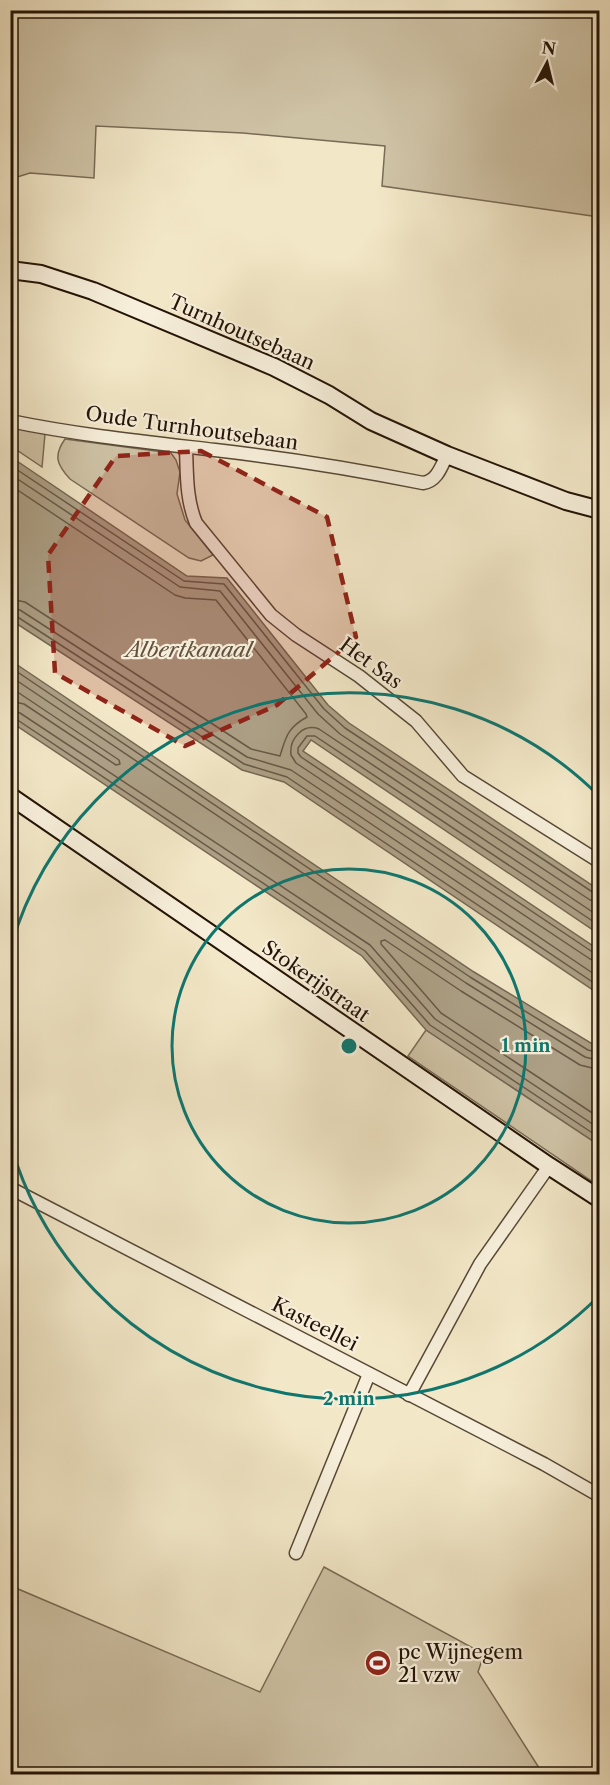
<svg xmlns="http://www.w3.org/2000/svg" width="610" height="1785" viewBox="0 0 610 1785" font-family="'Libre Caslon Text',serif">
<rect width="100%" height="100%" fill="#f2e7c7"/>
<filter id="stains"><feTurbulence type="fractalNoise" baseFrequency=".00333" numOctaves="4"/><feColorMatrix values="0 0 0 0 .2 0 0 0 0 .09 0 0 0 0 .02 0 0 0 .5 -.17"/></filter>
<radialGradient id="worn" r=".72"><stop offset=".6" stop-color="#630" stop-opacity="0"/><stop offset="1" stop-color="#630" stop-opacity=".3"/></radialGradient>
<g fill="#cfc3a6" stroke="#796b56" stroke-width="1.5">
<polygon points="11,10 599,11 599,220 592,216 382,186 385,146 243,133 96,126 94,178 30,173 11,179"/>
<polygon points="11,425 45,434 42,467 11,446"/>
<path d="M65 439 171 453 176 460 180 472 177 494 185 520 213 555 201 561 189 558 70 479C57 465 53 456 65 439Z"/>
<polygon points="426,1030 599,1145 599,1186 408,1056"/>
<polygon points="324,1567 484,1654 478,1672 543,1774 11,1774 11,1586 260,1692"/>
</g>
<g fill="#ac9f85" stroke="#756752" stroke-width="1.5">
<polygon points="11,457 187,576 227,578 328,705 349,723 599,890 599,934 311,740 303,751 599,950 599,994 284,782 242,770 11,620"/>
<polygon points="10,660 474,972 599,1048 599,1145 426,1030 362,956 11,722"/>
</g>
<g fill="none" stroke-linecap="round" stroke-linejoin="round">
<g stroke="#685946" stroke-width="1.5">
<polyline points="10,465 184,581 224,584 324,709 345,728 594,893 600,894"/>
<polyline points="10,474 180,587 220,591 318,714 340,734 590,900 600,902"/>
<path d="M10 485 175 595 185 598 216 600 306 714 307 717C287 728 286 737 280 756L251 749 25 602 10 599"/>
<polyline points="10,608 20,610 247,757 291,770 600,978"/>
<polyline points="10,615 16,616 244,764 287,777 600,987"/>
<polyline points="10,667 470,977 588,1050 600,1053"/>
<polyline points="10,676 466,983 585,1057 600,1061"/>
<polyline points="10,687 119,760 120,764 116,765 24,704 10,701"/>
<polyline points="10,710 20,713 370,945 435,1019 600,1129"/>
<polyline points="10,718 16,719 365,951 430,1025 600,1138"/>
<path d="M600 917 319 729C303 723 289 739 291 755L296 763 590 959 600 962"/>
<polyline points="600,926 315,736 307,736 298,748 298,753 301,757 594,953 600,954"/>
<polyline points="600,1070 580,1065 461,991 385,940 381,941 381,944 441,1013 600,1118"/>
</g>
<g stroke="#574836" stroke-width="15">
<g id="street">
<path d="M10 421C78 435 146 442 215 450 284 458 354 469 423 483 437 481 441 467 447 455"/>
<path d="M186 448C187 474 186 499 196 523L271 615 296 635 359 676 416 721 463 776 600 862"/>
<polyline points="10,1188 544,1464 600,1496"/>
<polyline points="409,1395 480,1264 549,1166"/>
<polyline points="296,1553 369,1374"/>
</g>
</g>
<g stroke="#231306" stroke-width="20">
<g id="secondary">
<polyline points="10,270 41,274 93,291 274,367 329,395 371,421 447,455 566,501 600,510"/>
<polyline points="10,796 549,1166 600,1199"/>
</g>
</g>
<use href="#street" stroke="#f7efdb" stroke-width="12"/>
<use href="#secondary" stroke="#f7efdb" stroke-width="16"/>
</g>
<path fill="#8f2418" fill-opacity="0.2" stroke="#8f2418" stroke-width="4.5" stroke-dasharray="12 8" stroke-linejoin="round" d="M201 451 327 517 356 637 277 705 185 746 55 673 48 555 116 456Z"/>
<g fill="none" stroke="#0f766e" stroke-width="3">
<circle cx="349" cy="1046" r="177"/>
<path d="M599 1296A353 353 0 0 1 11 1146M11 946A353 353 0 0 1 599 796"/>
</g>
<defs>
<g id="stadium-disc" transform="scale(1.35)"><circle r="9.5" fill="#8f2418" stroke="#f7efdb"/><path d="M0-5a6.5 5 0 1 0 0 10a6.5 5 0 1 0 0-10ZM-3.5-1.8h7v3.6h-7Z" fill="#fff"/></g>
</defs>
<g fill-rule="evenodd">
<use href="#stadium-disc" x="378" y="1663"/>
</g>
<g text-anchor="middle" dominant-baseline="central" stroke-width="4.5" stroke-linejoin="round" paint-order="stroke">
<g font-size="20" fill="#231306" stroke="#f7efdb">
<text transform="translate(242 332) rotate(24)">Turnhoutsebaan</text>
<text transform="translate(192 428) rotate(8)">Oude Turnhoutsebaan</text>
<text transform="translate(371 663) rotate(36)">Het Sas</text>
<text transform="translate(316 981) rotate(35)">Stokerijstraat</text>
<text transform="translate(315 1324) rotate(27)">Kasteellei</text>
</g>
<g font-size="20" fill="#231306" stroke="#f7efdb" text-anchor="start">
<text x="398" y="1652">pc Wijnegem<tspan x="398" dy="23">21 vzw</tspan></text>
</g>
<g font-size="21" font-style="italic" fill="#61523f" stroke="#f7efdb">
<text x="189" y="649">Albertkanaal</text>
</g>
</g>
<circle cx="349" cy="1046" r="9" fill="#0f766e" stroke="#f7efdb" stroke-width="3"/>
<g font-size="18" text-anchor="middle" font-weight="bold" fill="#0f766e" stroke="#f7efdb" stroke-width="4.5" stroke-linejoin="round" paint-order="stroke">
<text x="526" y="1052">1 min</text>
<text x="349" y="1405">2 min</text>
</g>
<rect width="610" height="1785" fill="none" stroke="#f2e7c7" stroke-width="36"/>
<rect x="12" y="12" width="586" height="1761" fill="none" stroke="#231306" stroke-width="3"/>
<rect x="18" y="18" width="574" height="1749" fill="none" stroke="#231306" stroke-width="1.5"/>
<g transform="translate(547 63) rotate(7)" stroke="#f7efdb" stroke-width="4.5" paint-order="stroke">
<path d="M0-4.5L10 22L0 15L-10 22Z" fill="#231306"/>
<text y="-9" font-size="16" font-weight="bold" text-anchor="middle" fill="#231306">N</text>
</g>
<rect width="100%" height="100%" filter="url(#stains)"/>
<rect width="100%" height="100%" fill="url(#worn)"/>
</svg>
